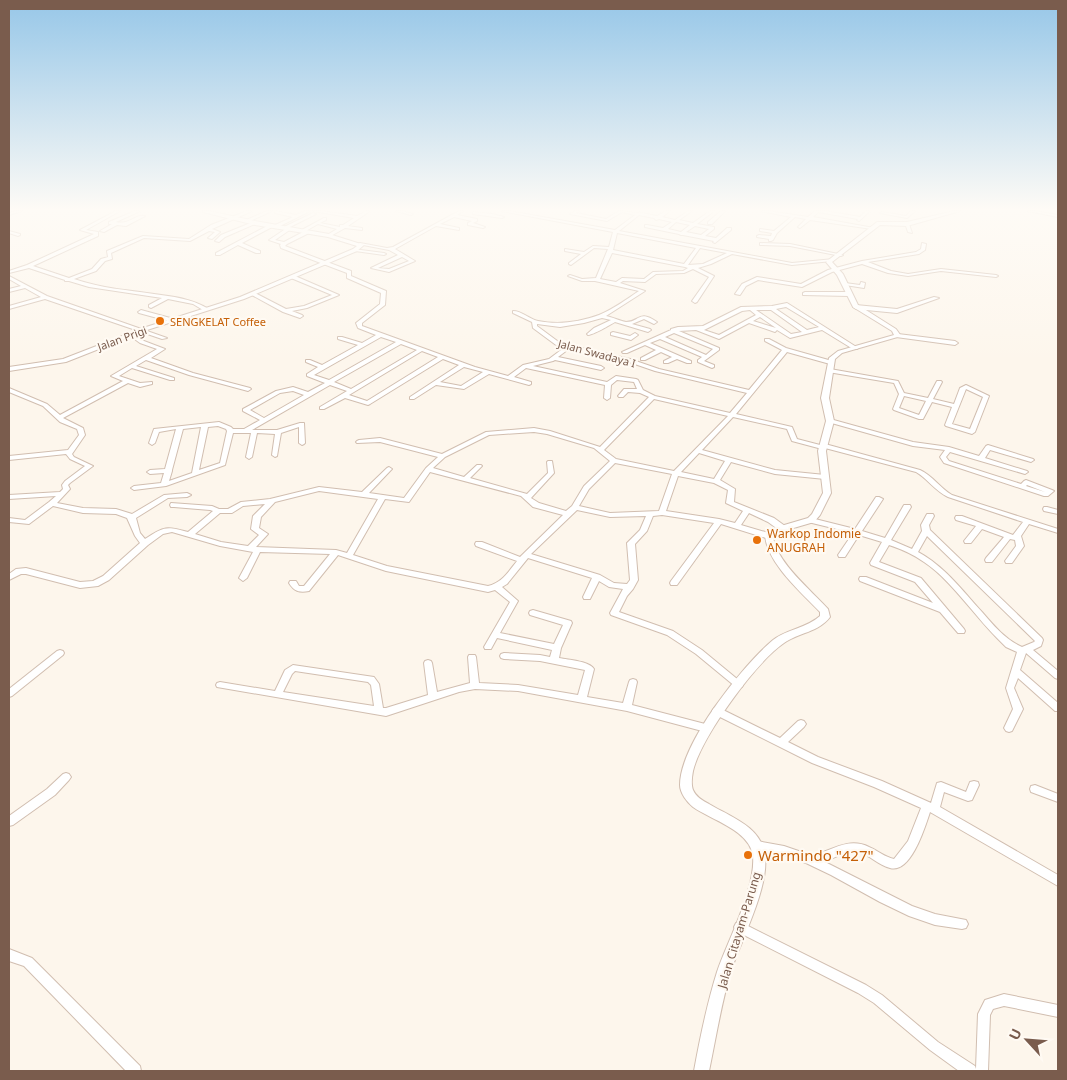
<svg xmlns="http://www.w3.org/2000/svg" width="1067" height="1080" viewBox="0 0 1067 1080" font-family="'Noto Sans',sans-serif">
<rect width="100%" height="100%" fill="#fdf6ec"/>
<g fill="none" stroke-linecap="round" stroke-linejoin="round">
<g stroke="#d1beb0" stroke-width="2">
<g id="minor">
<path d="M116 211H120L86 230 98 232V236L33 266 69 278 92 269 101 259 108 257 107 251 143 236 189 239 211 225 247 211H252L212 229 220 232 212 239 208 238 215 232 209 231 190 241 144 238 111 253 112 259 105 261 96 271 74 279C100 288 127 290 154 294 173 297 190 298 207 308V310H203L193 304 168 299 151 308 149 307V305L162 298 89 287 69 281H65V280L29 268 9 273V271L27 265 94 234 80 230Z"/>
<path d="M135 211H140L116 222C130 225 135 214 145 216L126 226 117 225 104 232 100 231 112 224H109V222Z"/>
<polygon points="267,211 272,211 248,222 244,221"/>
<polygon points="275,211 296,215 305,211 310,211 276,228 272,227 242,243 260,251 260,253 256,253 238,245 220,255 216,255 216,253 269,225 273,226 293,217 275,213"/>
<polygon points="313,211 321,211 357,216 366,211 370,211 348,226 362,228 362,230 345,228 329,237 327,236 327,235 337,229 318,224 304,232 300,231 324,218 326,218 326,220 320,223 340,227 340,225 343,225 354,218"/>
<polygon points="396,211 402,211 413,214 411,215"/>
<path d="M459 211H463L457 215 477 219V221L473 223 485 227 483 228 468 225V223L472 221 454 217 440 224 459 228V230L436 226 395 249 415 261 389 272 371 268 398 255 389 250 358 244 360 243 387 248 393 247ZM402 257 409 261 389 269 378 268Z"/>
<path d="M502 211H509L615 230 635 215 622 212 607 221 570 214 575 211H579L576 213 606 219 619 211 638 213 640 212 642 213 657 216 666 211H670L662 217 675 220 688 211H692L679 220 693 223 710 211H714L697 224 714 227V229L705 236 716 238 727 228H731V230L715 243 713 242 714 241 683 235H681L679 234 645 227V225H647L663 228 672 222 659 219 656 220 654 218 639 215 619 231 792 263 834 259V260L832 261 792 265 732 254 711 264 698 268 714 276 697 302 695 303 692 301 709 277 693 269 684 273 656 274 645 282 623 281 620 283 645 291 606 316C612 317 620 321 626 322 640 322 638 309 657 322L654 324 644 319 632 324 650 329 651 330 648 332 615 322C610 325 593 335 588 335L587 334 594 328 611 320 602 318 584 323 560 327 537 324V326L560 343 630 359 659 369 749 390 782 350 765 341V339H769L786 348 832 361V363L830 364 787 352 736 414 792 427 797 439 820 445 823 443 825 444 920 470C933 476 940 488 952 495L1058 529V533L1029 524 1021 536 1024 546 1012 563H1006L1005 561 1016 546 1015 540 1010 539 992 562H986L985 560 986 558 1004 537 982 529 971 543H965L964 541 976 526 956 520 955 518 956 516H962L1013 535 1023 522 948 497C935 491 928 479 916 472L825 448 822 449 792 441 787 429 733 417 702 450 775 470 825 475 828 477 825 479 775 474 731 462 720 480 735 489 734 502 774 518 785 526 786 528 785 530H779L768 522 749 513 741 525 772 534 773 536 772 538H766L721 524 677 585H671L670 583 671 581 714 523 662 515 653 516 647 531 635 544 638 580 633 589 627 596 619 612 673 631 702 650 742 683 743 685 742 687 739 688 736 687 696 654 667 635 611 615 610 613 623 589 609 587 599 581 590 599H584L583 597 592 578 528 558 507 584 502 587 518 601 500 633 554 644 563 625 530 615 529 613 530 611 533 610 571 621 572 623 561 648 559 658C569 660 589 661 594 669L587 697 623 703 629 682 630 680 633 679 636 680 637 682 632 705 709 725 711 728 709 731 706 732 627 711 518 691 475 689 459 692 386 716 217 687 216 685 217 683 220 682 275 691 285 670 293 665 374 677 379 684 383 708H386L428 695 424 663 425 661 428 660 431 661 432 663 437 692 470 683 468 657 469 655H475L476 657 479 683 518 685 578 695 585 670 540 661 504 659 501 658 500 656 501 654 504 653 540 655 550 657 552 650 497 638 491 649H485L484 647 510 602 495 590 488 592 386 571 338 555 309 591C299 593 294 591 289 583L290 581H296L299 586H304L330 554 260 552 247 578 243 581 239 578 253 552 220 546 172 532 163 534 148 545 109 580 98 586 80 588 26 574H21L9 580V574L16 569 26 568 80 582 93 581 103 576 140 543 135 536 127 518 116 514 83 513 53 506 29 524 9 522V518L25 520 49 502 56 496 9 499V495L60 492 63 489 62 485 65 481 85 466 70 459 66 454 9 460V456L68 450 79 435 77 429 60 422 43 406 9 392V388L47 404 60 415 123 381 111 376 157 349 140 343 129 335V333L131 332 144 341 165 349 151 358 193 373 250 388 251 389 248 391 189 375 146 360 136 366 174 378V380H170L132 368 119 376 140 383 152 382V384L140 387 128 383 63 418 83 428 85 435 72 454 74 457 93 466 70 483 68 485 70 489 57 503 83 508 116 509 132 514 164 495 187 493 191 495 187 497 168 498 136 518 140 533 145 539C164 526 167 526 188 532L213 511 210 510 174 507H171L170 505 171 503 212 506 219 509H228L241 502 270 499 319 487 362 492 387 468 389 467 392 469 391 470 369 493 404 498 426 468 438 457 380 442 357 443 356 442 357 441 359 440 380 438 442 454 486 432 534 428 550 431 600 447 649 397 640 393 628 392 623 397H619L618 396 624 389H637L634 382 617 380 611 385 610 398 607 400 604 398 605 385 526 368 514 377 531 382V384L529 385 489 374 464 389 436 385 414 399H410V397L459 365 443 359 370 404 368 405 345 398 324 409H320V407L347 391 330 385 252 430H277L300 423H304L305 443 304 444 302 445 299 443V427L281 433 277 456 275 457 272 455 275 434 257 433 252 457 249 459 246 457 251 433H233L225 465 166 486 134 490 131 488 134 486 161 483 164 473 150 474 147 472 150 470 165 469 176 429 159 432 155 443 152 445 149 443 154 429 219 422 231 427 233 429H244L260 420 243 411V409L276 391 293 387 308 392 325 383 307 376V374L318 367 306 362V360H310L322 365 358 345 338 339V337H342L362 343 376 335 358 328 356 323 380 304 381 293 347 278V273L281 248 280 245 281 244 269 240 287 228 291 229 275 240 284 242 305 231H309V233L287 244 285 246 351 271V276L386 291 385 305 362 323V326L475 367 508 376 523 365 549 359 565 347 556 345 533 328 532 322 513 313V311C522 311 529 319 538 321 558 325 580 322 599 315 612 310 627 299 639 291L595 281H582L568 276 570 275 582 279 596 278 608 249 594 248 571 265 569 264V263L581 254 565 251V249L584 252 593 246 609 247 613 232ZM676 222 690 225 681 232 668 229ZM695 226 709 229 701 235 686 232ZM617 233 696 248 684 264 613 250ZM700 248 727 253 703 264 688 265ZM612 253 685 267 688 268 683 271 653 272 644 279 622 278 616 282 600 279ZM381 337 396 342 329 380 314 375ZM401 344 417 350 351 389 334 382ZM575 350 626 361 655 371 747 393 730 413 655 396 643 390 638 380 636 379 616 376 607 382 533 366 553 361 555 360 601 370 604 368 601 366 558 357 566 351ZM422 351 438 357 367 401 349 395ZM464 367 483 372 461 386 440 382ZM293 391 304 395 264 418 250 410 280 393ZM654 399 728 416 674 471 616 459 604 450ZM218 426 226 429 227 431 220 463 199 470 208 427ZM201 427 192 473 169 481 172 471V470L183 429ZM534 432 547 434 594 448 610 461 584 486 572 506 566 511 539 503 531 498 554 473 552 461H548L547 462 548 473 527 494 470 478 482 466 481 465H477L464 477 433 468 445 457 489 435ZM699 453 725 461 714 479 681 472ZM615 463 672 474 659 511 610 513 579 506 589 489ZM430 472 521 496 533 507 563 515 520 557 482 542H476L475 544 476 546 517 561C509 571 502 583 488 586L387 566 353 555 385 499 409 502ZM678 476 714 483 728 490 726 503 743 511 735 523 719 519 666 511ZM319 491 378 499 347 553 336 550 256 547 268 534 259 528 261 517 275 502ZM265 504 253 516 251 529 259 535 248 546 221 542 195 534 220 513H232L243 506ZM577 510 610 517 646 516 640 530 627 543 630 580 627 584 614 583 600 575 531 554ZM295 671 368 682 371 685 374 706 283 692 292 674Z"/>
<polygon points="721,211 725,211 712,224 708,224 708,222"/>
<polygon points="761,211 768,211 808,217 815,211 825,211 860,217 866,211 870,211 859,221 857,220 858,219 818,212 813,217 874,228 872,229 810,220 800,228 798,227 806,219 795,217 777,233 773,240 771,241 769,241 769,239 757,237 757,236 759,235 771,236 772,233 760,231 760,229 774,231 791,217"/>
<polygon points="911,211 915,211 907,218 880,213 882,212 906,216"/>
<polygon points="1028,211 1035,211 1058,215 1058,217"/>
<polygon points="474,212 492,214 504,217 502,218 473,214 473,212"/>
<polygon points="313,213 316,214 286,229 282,228"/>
<polygon points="253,222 257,223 225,237 219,242 215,241 221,235"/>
<polygon points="905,223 909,224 912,233 908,232"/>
<polygon points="9,231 20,234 20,235 18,236 9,233"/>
<polygon points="760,243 790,244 843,255 841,256 790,246 762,245 760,245"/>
<polygon points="922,243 926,244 925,250 919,254 868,262 891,271 908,274 941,269 996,275 998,276 996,277 941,271 908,276 888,273 862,264 832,272 802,287 758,280 746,286 740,295 735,294 742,284 757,277 801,284 828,270 862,261 916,252 921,249"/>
<polygon points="353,249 384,253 386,254 384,255 355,251 353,250"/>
<polygon points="9,276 47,296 167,338 162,339 45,299 9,309 9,306 41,297 25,288 9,292 9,289 21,286 9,279"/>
<polygon points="291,276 295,276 339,295 307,308 292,311 302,315 303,316 300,318 283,312 250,294 255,293 286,309 304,306 332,295 291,278"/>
<polygon points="861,282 865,283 864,288 845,285 843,284 845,283 860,285"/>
<polygon points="805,292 849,292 852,294 849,296 803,295 803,293"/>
<polygon points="934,297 939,298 897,313 856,309 853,307 856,305 897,309"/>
<path d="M787 303 858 348 857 349H853L822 330 790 338 777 330 775 332 749 323 719 339 696 330 679 331 719 348V350L704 361 714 365V367L712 368 698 362V360L702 357 660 339 650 343 691 361V363H687L677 359 668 363H664V361L672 357 661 352 645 360H641V358L656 350 645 345 627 353H623L622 352 671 330V329L678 327 703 326 741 307 772 306ZM786 307 819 327 807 330 776 309ZM750 310 756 315 719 335 704 330 742 311ZM756 310H771L802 332 791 334ZM760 317 776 328 753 321ZM674 333 713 349 706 355 665 337Z"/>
<polygon points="141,310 174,319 175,320 172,322 139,313 138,312"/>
<polygon points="613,332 630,336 635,333 638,335 631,340 611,335 611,333"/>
<polygon points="898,334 955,341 958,343 955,345 896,337 895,336"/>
<path d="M830 369 898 381 904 393 928 398 937 381H941L942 382 933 399 954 404 960 388 966 385 989 396 975 432 972 434 946 426 945 425 952 407 932 402 923 419H919L894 410 893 409 899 394 894 383 828 372 827 371ZM966 389 983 397 970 429 952 424ZM904 396 926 401 919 415 899 408Z"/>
<path d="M830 419 913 442 949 447 979 456 986 446 988 445 1033 459 1034 460 1031 462 990 450 985 458 1027 471 1028 472 1025 474 950 452 946 457 949 461 1021 484 1024 481 1026 480 1052 490 1054 491 1048 496H1044L944 463 940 457 945 450 913 446 828 422V420ZM1027 485 1045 492 1026 486Z"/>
<path d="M876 497H879L883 499 862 531 885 538 904 505H910L911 507 891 540 912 549 922 531 921 525 927 514H933L934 516 929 525 930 530 1042 638 1043 640 1041 646 1033 650 1058 671V679L1055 678 1026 653 1020 670 1058 703V711H1055L1018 678 1014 688 1023 709 1012 731 1009 732 1006 731 1004 728 1013 709 1006 688 1017 652 1006 647 997 638C974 615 950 579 924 562 913 554 901 549 889 545L879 562 921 578 964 629 965 631 964 633H958L940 612 860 581 859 579 860 577H866L933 603 915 582 871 565 870 563 882 542 859 535 845 557H839L838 555 853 533 808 522 807 520 811 518 855 529ZM927 536 1035 641 1034 642 1022 647C1006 640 994 626 982 612 962 590 944 566 918 552Z"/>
<polygon points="1044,507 1047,507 1058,510 1058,514 1044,511 1043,509"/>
<polygon points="60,650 63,651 64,653 63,655 12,696 9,697 9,689 57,651"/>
<path d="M717 707 780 738 798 721 801 720 804 721 806 724 804 727 788 742 818 757 882 781 931 803 937 783 941 782 966 792 970 782 974 781 978 782 979 785 972 800 968 801 944 792 940 807 1058 875V886L930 812C925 827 911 874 890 868 878 865 869 854 858 852 847 850 835 857 825 862L912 906 935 914 966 920 968 924 966 928 962 929 935 925 909 916 880 902 831 875 806 863 784 855 753 849 752 846 753 843 757 841 784 846 813 856C832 850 849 837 869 847 878 851 885 857 894 859L908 841 921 808 874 787 812 763 714 714 712 711 714 708Z"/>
<polygon points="66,773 69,774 71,777 69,780 55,795 13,825 9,826 9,816 47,789 63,774"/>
<polygon points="1035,785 1058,794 1058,802 1031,792 1030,789 1031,786"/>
<polygon points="740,922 866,985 882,995 938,1042 975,1066 976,1069 978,1014 985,1000 1004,994 1058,1005 1058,1017 1004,1006 993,1009 990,1015 988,1071 959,1071 930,1050 874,1003 858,993 736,931 734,927 736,923"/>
<polygon points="9,949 32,958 140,1066 141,1071 126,1071 24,966 9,961"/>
</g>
</g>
<g stroke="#d1beb0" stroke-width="2">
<g id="tertiary">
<polygon points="16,211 22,211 9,215 9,213"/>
<polygon points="203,211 209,211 255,221 329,234 364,245 357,251 244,299 147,330 66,362 9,371 9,367 63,359 143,328 240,297 353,249 357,246 328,237 255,225 203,212"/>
<path d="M954 211H960L907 226 880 225 832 262 843 274 858 305 896 329 901 336 842 353 835 359 829 398 834 421 826 451 831 493 820 515 814 522 780 532 773 537C777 563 811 590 828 609L830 617C819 632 798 633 784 643 756 662 701 737 693 771 692 776 691 785 693 790 696 797 703 801 709 804 731 817 762 827 765 856 769 888 741 940 731 971 721 1004 716 1038 709 1071H694C700 1038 707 1004 717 972 728 940 756 888 753 856 750 830 711 820 693 807 687 802 680 793 680 785 680 744 742 666 773 640 787 629 807 628 820 616V612C801 592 768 564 765 536L774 528 808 518 812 514 823 493 818 451 826 421 821 398 829 358 838 351 894 335 892 331 853 307 837 275 826 262 877 222H907Z"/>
</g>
</g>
<use href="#minor" fill="#fff" fill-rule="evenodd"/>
<use href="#tertiary" fill="#fff" fill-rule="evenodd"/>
</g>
<linearGradient id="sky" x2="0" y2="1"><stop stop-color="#97c7e8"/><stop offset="0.58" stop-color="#fefbf6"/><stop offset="1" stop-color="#fefbf6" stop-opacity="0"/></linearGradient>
<rect width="1067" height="362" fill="url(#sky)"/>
<g fill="#e8710a" stroke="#fffaf3" stroke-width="2">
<circle cx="160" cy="321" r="5"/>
<circle cx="757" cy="540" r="5"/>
<circle cx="748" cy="855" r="5"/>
</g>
<g text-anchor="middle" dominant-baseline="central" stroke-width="4.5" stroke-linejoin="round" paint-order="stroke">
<g font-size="11" fill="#c56008" stroke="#fffaf3" text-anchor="start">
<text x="170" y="321">SENGKELAT Coffee</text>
</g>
<g font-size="11" fill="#7a5c4d" stroke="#fffaf3">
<text transform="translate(122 338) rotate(-20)">Jalan Prigi</text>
<text transform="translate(597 353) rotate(15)">Jalan Swadaya I</text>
</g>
<g font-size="12" fill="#c56008" stroke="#fffaf3" text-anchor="start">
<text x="767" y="533">Warkop Indomie<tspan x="767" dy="14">ANUGRAH</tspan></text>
</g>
<g font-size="12" fill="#7a5c4d" stroke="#fffaf3">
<text transform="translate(739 930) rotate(-73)">Jalan Citayam-Parung</text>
</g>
<g font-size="15" fill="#c56008" stroke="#fffaf3" text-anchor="start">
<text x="758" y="855">Warmindo "427"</text>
</g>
</g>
<rect width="1067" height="1080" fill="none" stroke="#7a5c4d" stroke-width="20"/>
<g transform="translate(1027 1040) rotate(296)" stroke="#fffaf3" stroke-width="4" paint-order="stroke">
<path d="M0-4L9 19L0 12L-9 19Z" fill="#7a5c4d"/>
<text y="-8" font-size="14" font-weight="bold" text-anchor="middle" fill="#7a5c4d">U</text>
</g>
</svg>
